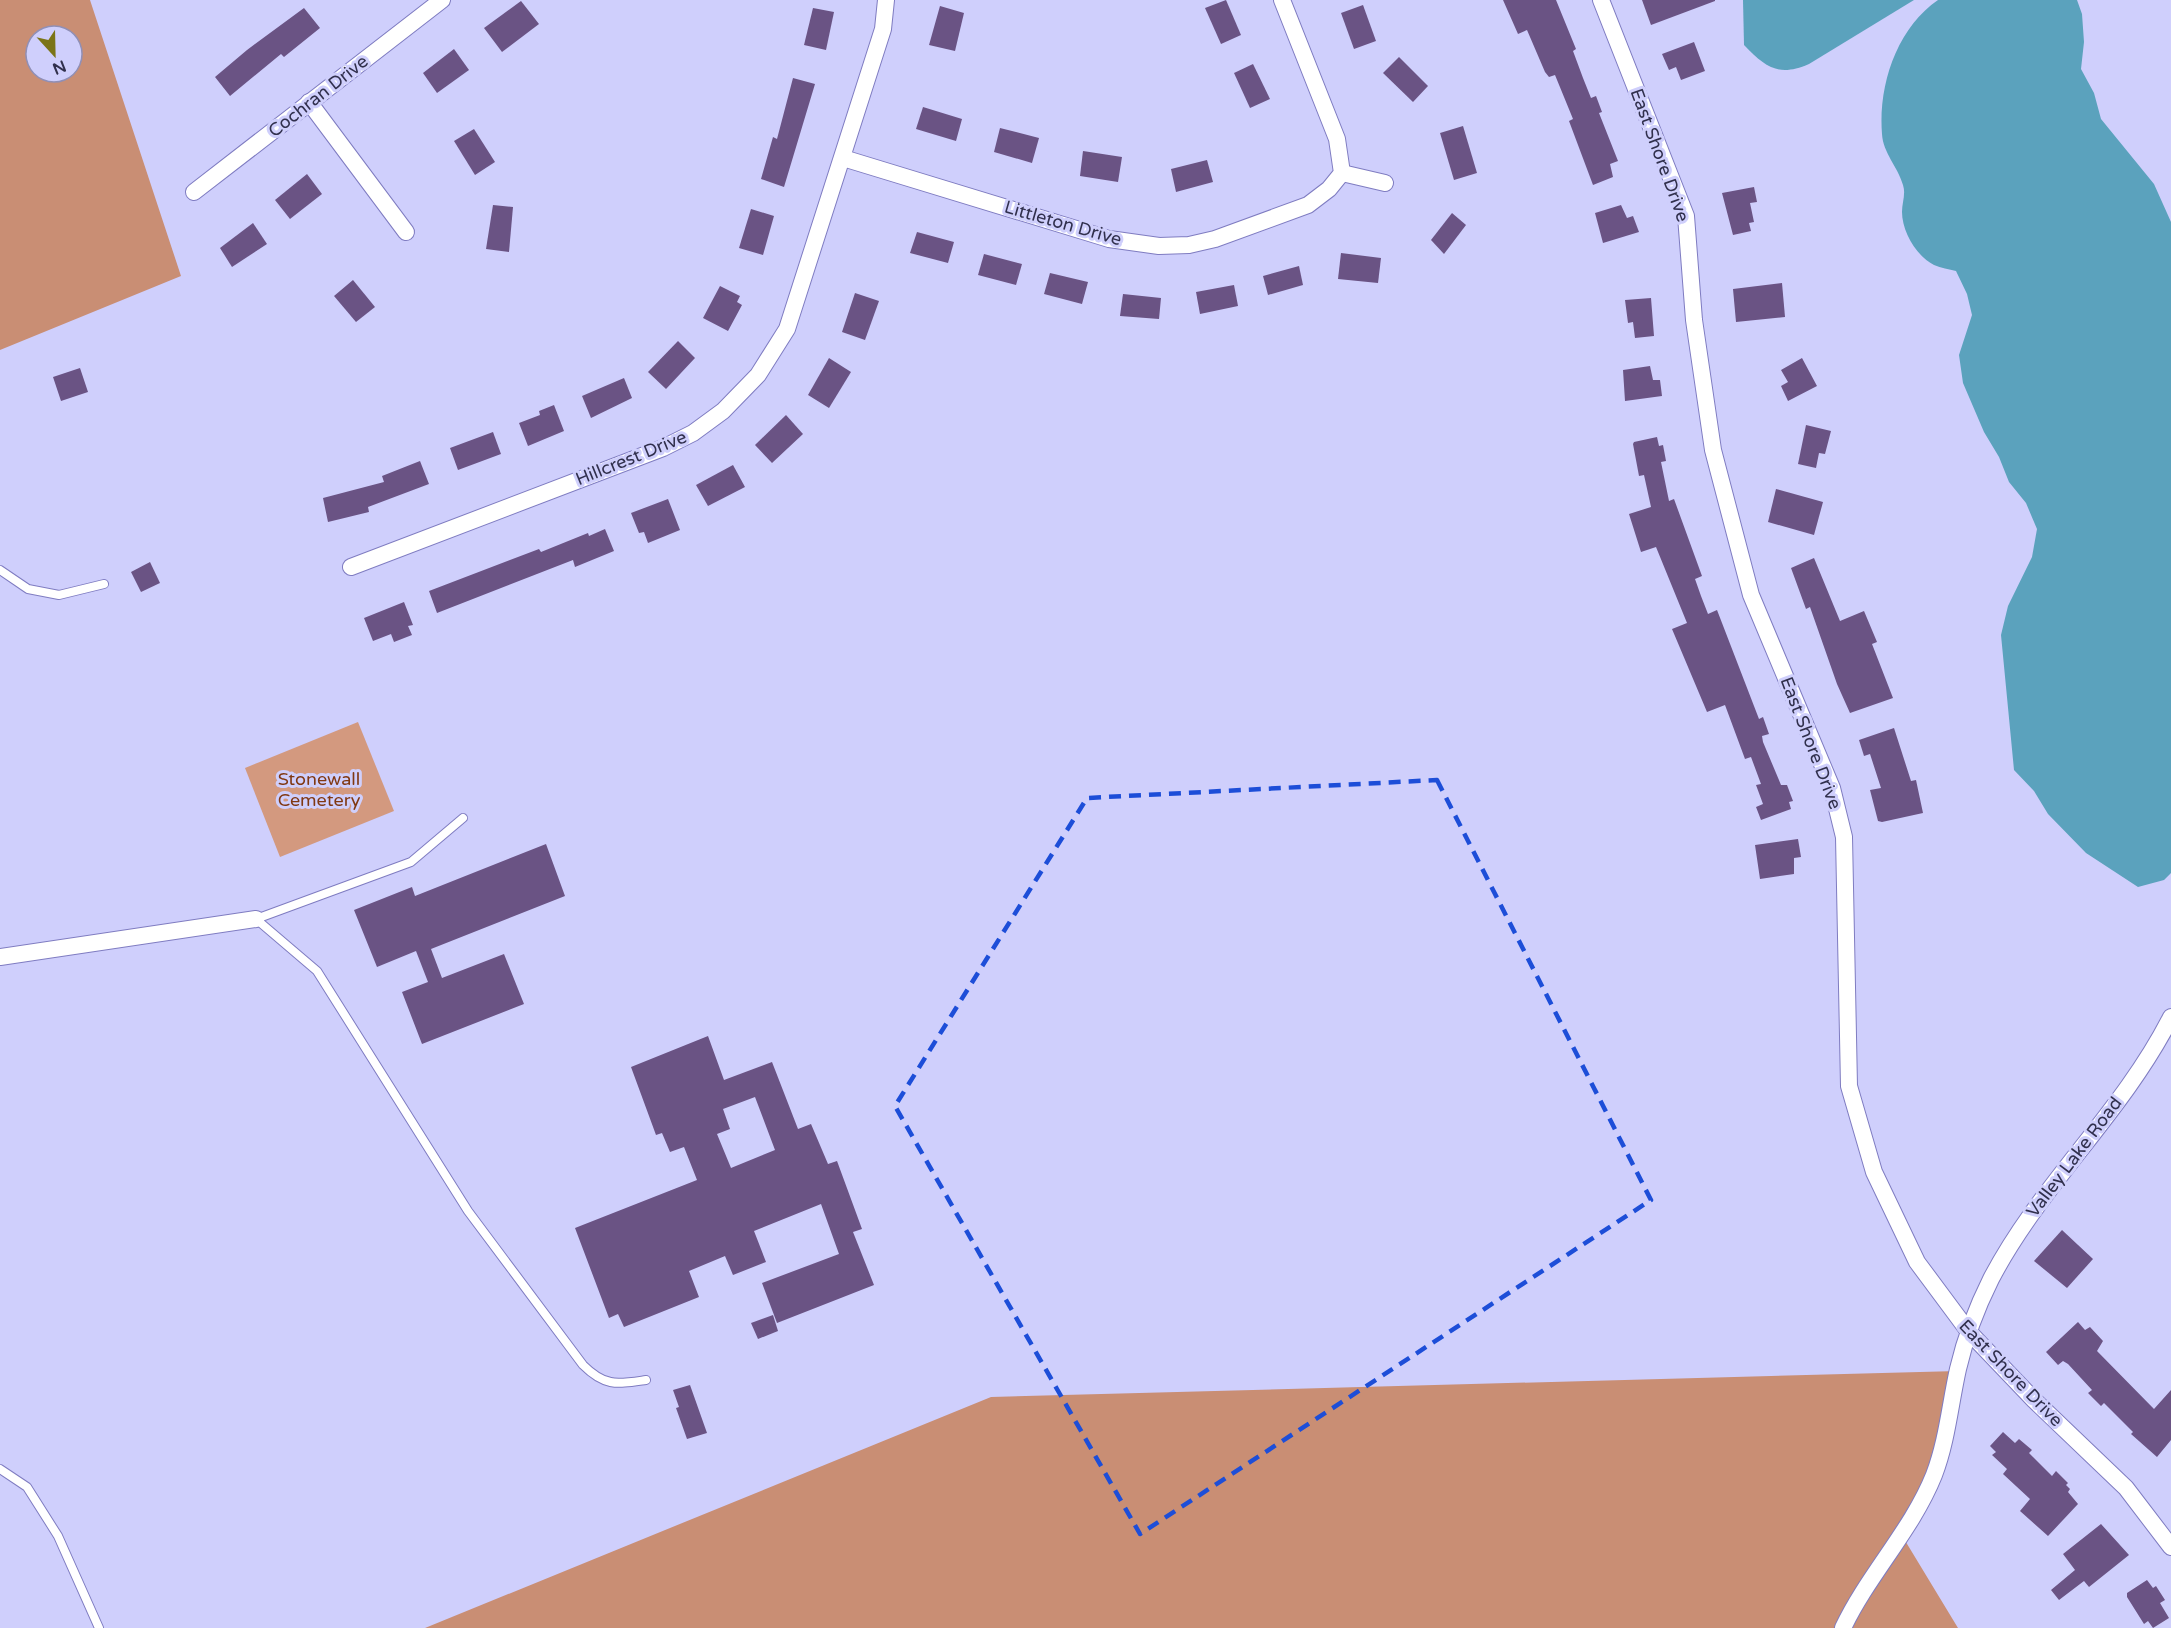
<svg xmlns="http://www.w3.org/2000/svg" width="2171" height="1628" viewBox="0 0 2171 1628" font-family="'Varela Round',sans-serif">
<rect width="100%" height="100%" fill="#cfcffc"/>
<polygon fill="#d3997f" points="358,722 394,811 280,857 245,768"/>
<g fill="#c98e74" fill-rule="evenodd">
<path d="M0 0H90L181 276 0 350ZM36 36H72V72H36Z"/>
<polygon points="1958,1371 1954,1430 1898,1529 1958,1628 425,1628 991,1397"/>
</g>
<g fill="#5ba2bd">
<path d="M1743 0H1914L1809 64C1779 77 1766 68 1744 45Z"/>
<path d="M1938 0H2077L2082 14 2084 42 2081 69 2094 93 2101 119 2154 184 2171 222V873L2164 880 2138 887 2086 853 2048 814 2034 791 2014 770 2001 635 2008 606 2032 557 2037 529 2026 503 2009 482 1999 457 1984 432 1963 383 1959 355 1972 315 1967 294 1956 271C1949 269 1941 268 1934 265 1916 256 1902 231 1902 212 1902 203 1906 194 1903 185 1898 167 1883 153 1882 134 1878 85 1897 28 1938 0Z"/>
</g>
<g fill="#6a5384" fill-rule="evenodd">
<polygon points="1226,0 1241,35 1221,44 1205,8"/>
<polygon points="1503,0 1556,0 1576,49 1573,51 1583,78 1591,98 1596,96 1602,112 1599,113 1618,161 1610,164 1613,177 1593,185 1569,121 1573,119 1555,75 1549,77 1545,72 1527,30 1518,34"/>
<polygon points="1642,0 1715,0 1715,1 1651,25"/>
<polygon points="521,1 539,24 502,52 484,28"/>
<polygon points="1363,5 1376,41 1354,49 1341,13"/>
<polygon points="940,6 964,13 955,51 929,45"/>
<polygon points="304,8 320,28 284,57 281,54 230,96 215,77 247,50"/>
<polygon points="813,8 834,12 826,50 804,45"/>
<polygon points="1694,42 1705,71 1681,80 1676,67 1669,70 1662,54"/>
<polygon points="454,49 469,70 437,93 423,73"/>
<polygon points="1399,57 1428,86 1413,102 1383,73"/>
<polygon points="1253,64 1270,99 1250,108 1234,73"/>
<polygon points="793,78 815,84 784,187 761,179 773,137 777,139"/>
<polygon points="923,107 962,119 956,141 916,129"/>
<polygon points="1463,126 1477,173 1454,180 1440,133"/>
<polygon points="1000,128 1039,138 1032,163 994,152"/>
<polygon points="474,129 495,162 475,175 454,141"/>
<polygon points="1083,151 1122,157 1118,182 1080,176"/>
<polygon points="1207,160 1213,182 1176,192 1171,169"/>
<polygon points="307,174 322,194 290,219 275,200"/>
<polygon points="1754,187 1757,202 1750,203 1754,222 1749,223 1751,231 1733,235 1722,193"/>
<polygon points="493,205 513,207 509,252 486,249"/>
<polygon points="1621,205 1627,218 1633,216 1639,232 1603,243 1595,213"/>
<polygon points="751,209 774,216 763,255 739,248"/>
<polygon points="1452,213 1466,225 1444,254 1431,240"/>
<polygon points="253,223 267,244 232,267 220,248"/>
<polygon points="917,232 954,242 948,263 910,253"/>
<polygon points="1341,253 1381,258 1378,283 1338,279"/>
<polygon points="984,254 1022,264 1016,285 978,275"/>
<polygon points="1299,266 1303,285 1268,295 1263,276"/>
<polygon points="1050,273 1088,282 1082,304 1044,294"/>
<polygon points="353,280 375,307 356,322 334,296"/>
<polygon points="1782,283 1785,317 1736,322 1733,289"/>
<polygon points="1234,285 1238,306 1200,314 1196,292"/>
<polygon points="720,286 740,296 737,302 742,305 728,331 703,318"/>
<polygon points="855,293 879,301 865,340 842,332"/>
<polygon points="1123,294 1161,298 1159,319 1120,316"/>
<polygon points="1651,298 1654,336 1635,338 1633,322 1628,323 1625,300"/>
<polygon points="678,341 695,358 666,389 648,372"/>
<polygon points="829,358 851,372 829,408 808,395"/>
<polygon points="1802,358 1817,386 1788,401 1781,386 1788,382 1781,370"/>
<polygon points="1650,366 1653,380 1660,380 1662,396 1625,401 1623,370"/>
<polygon points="80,368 88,392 61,401 53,377"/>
<polygon points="624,378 632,398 591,418 582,396"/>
<polygon points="554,405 564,431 528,446 519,423 540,415 539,411"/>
<polygon points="786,415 803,434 772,463 755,445"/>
<polygon points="1806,425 1831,431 1825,454 1819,453 1816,468 1798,464"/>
<polygon points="493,432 501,454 458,470 450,448"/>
<polygon points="1657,437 1659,446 1663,445 1666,461 1661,462 1669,501 1674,499 1702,576 1695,579 1701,596 1708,614 1717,610 1759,719 1763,717 1769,734 1762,736 1763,742 1781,785 1787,785 1793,801 1789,802 1791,809 1761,820 1756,807 1763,804 1756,785 1761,784 1751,757 1745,759 1725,705 1707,712 1672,629 1687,623 1656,547 1641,552 1629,514 1651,507 1644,475 1639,476 1633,444 1634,442"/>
<polygon points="420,461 429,484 368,507 369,512 328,522 323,498 384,482 382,476"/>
<polygon points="733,465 745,487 708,506 696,485"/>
<polygon points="1776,489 1823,502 1814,535 1768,522"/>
<polygon points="668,499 680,530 648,543 644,532 639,533 631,513"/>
<polygon points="605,529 614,551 575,567 573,560 437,613 429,591 539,549 541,552 588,533 589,536"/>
<polygon points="1814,558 1840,621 1864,611 1877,642 1872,644 1893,698 1850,713 1837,684 1810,607 1806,609 1791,568"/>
<polygon points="150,562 160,583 141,592 131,572"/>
<polygon points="404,602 413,625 408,626 412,635 394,642 391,634 373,641 364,618"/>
<polygon points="1894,728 1911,781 1916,780 1923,813 1882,822 1878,821 1870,790 1881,788 1870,754 1864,756 1859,740"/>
<polygon points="1798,839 1801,857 1794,858 1794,874 1760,879 1755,845"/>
<polygon points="546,844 565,896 431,949 442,978 504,954 524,1004 422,1044 402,992 428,982 416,951 377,967 354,910 412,887 415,896"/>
<path d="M708 1036 724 1080 772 1062 798 1129 811 1124 828 1164 837 1161 862 1229 853 1232 874 1285 777 1323 762 1283 839 1254 821 1204 754 1231 766 1262 733 1275 725 1256 689 1271 699 1297 624 1327 618 1314 609 1318 575 1228 697 1180 684 1147 670 1152 662 1133 656 1135 631 1067ZM755 1097 775 1150 731 1168 717 1134 730 1129 723 1109Z"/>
<polygon points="2062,1230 2093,1259 2067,1288 2034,1261"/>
<polygon points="773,1315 778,1331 758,1339 751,1323"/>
<polygon points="2078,1322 2085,1330 2090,1327 2103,1341 2097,1351 2154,1409 2171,1390 2171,1440 2157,1457 2131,1434 2133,1432 2104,1403 2101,1406 2088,1393 2092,1390 2068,1364 2063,1361 2058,1365 2046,1352"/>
<polygon points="690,1385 707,1433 687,1439 676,1408 679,1407 673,1390"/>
<polygon points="2003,1432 2015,1443 2019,1439 2032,1450 2029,1453 2052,1476 2056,1471 2068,1483 2066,1485 2070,1489 2068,1492 2078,1504 2048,1536 2020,1511 2030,1499 2003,1474 2007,1469 1992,1455 1996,1452 1990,1446"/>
<polygon points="2101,1524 2129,1555 2089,1587 2084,1581 2059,1600 2051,1590 2075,1570 2063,1554"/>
<polygon points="2147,1580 2153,1588 2156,1586 2165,1600 2160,1603 2169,1618 2153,1628 2148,1621 2144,1624 2127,1597 2127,1593"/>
</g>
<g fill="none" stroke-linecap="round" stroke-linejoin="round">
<g stroke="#7f7cc1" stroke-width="10">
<g id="service">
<polyline points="0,570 28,589 59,595 104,584"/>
<path d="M463 818 411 862 256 919 317 971 468 1211 583 1365C605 1387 617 1384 646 1380"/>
<polyline points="0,1469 27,1487 58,1536 99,1628"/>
</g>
</g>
<g stroke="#7f7cc1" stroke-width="18">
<g id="minor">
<polyline points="1601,0 1686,216 1694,320 1713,450 1751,595 1832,788 1844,837 1849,1086 1874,1172 1917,1262 1969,1332 2034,1400 2126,1488 2171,1547"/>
<polyline points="309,102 406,232"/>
<polyline points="843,158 1109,239 1159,246 1189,245 1215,239 1308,205 1329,189 1342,173 1337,139 1282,0"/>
<polyline points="1342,173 1385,183"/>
<polyline points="194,192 442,0"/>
<polyline points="351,567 663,448 693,433 723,411 758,375 787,329 883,29 886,0"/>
<polyline points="0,957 256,919"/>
<path d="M1843 1628C1868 1575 1912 1530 1934 1475 1947 1441 1950 1405 1958 1369 1965 1339 1977 1307 1991 1279 2040 1185 2123 1112 2171 1017"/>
</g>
</g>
<use href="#service" stroke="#fff" stroke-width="8"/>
<use href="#minor" stroke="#fff" stroke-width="16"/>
</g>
<path fill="none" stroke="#1d4ed8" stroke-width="4.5" stroke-dasharray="12 8" stroke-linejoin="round" d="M1437 780 1651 1200 1140 1534 895 1106 1087 798Z"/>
<g text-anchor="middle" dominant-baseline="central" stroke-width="6" stroke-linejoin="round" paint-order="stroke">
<g font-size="18" fill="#31304d" stroke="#cfcffc">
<text transform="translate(318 96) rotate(-38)">Cochran Drive</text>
<text transform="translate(1660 155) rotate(70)">East Shore Drive</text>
<text transform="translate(1063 223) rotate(16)">Littleton Drive</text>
<text transform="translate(631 458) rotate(-22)">Hillcrest Drive</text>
<text transform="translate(1811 743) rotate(69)">East Shore Drive</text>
<text transform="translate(2074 1157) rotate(-53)">Valley Lake Road</text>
<text transform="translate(2011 1373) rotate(46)">East Shore Drive</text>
</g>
<g font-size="18" fill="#803812" stroke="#cfcffc">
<text x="319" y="779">Stonewall<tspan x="319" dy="21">Cemetery</tspan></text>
</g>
</g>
<g transform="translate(54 54) rotate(158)"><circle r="28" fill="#cfcffc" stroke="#908fb6" stroke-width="1.5"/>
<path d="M0-4.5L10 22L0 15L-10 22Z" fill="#7b7417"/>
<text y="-9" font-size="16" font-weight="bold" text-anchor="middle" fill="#31304d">N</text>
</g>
</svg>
